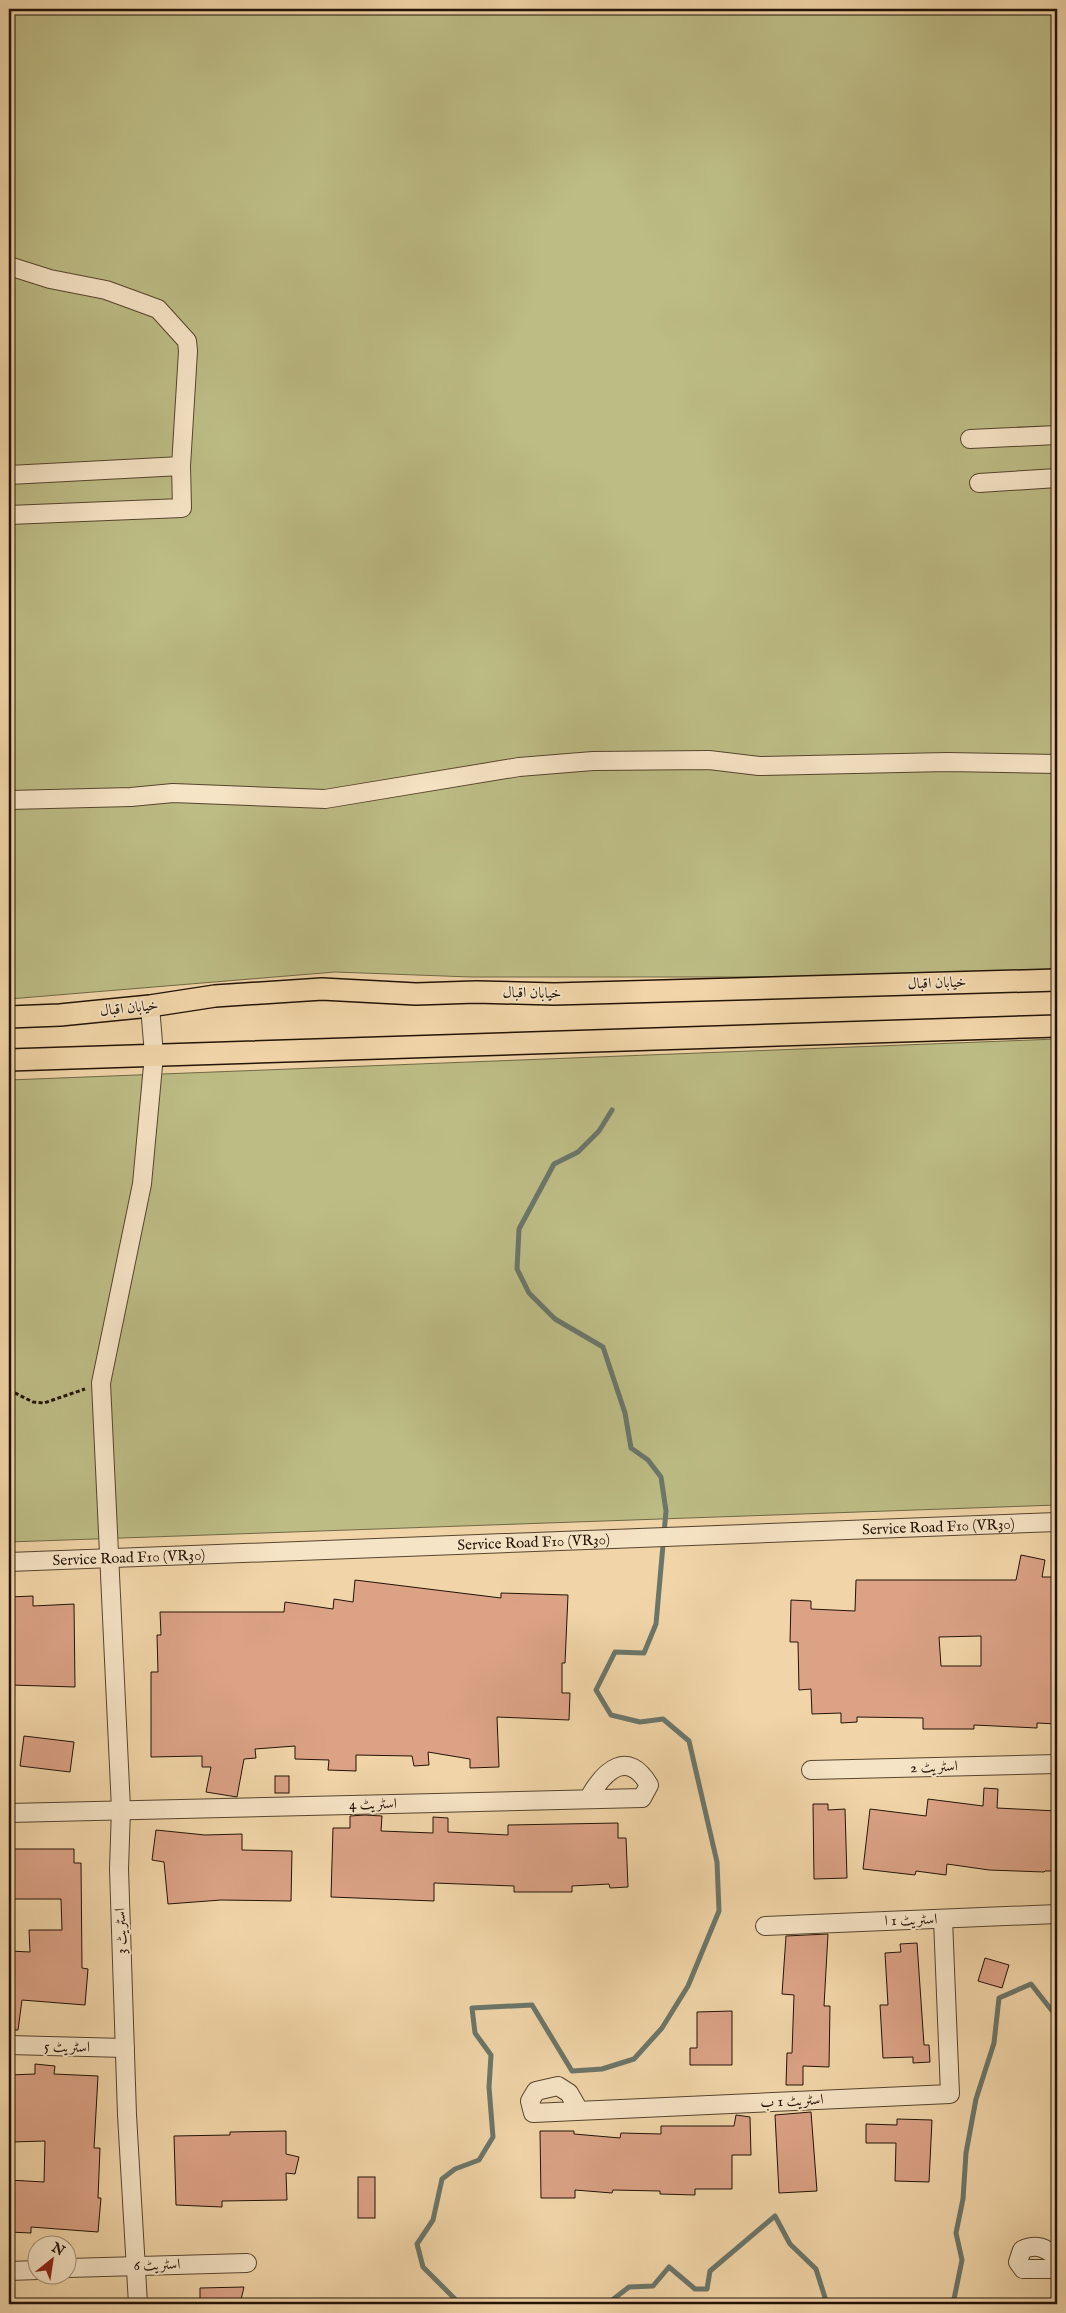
<svg xmlns="http://www.w3.org/2000/svg" width="1066" height="2313" viewBox="0 0 1066 2313" font-family="'IM FELL English',Amiri,serif">
<rect width="100%" height="100%" fill="#f1d5a8"/>
<filter id="stains"><feTurbulence type="fractalNoise" baseFrequency=".004" numOctaves="4"/><feColorMatrix values="0 0 0 0 .2 0 0 0 0 .09 0 0 0 0 .02 0 0 0 .5 -.17"/></filter>
<radialGradient id="worn" r=".72"><stop offset=".6" stop-color="#630" stop-opacity="0"/><stop offset="1" stop-color="#630" stop-opacity=".3"/></radialGradient>
<g fill="#bdbc85" stroke="#706846">
<polygon points="9,9 1057,9 1057,969 805,977 471,977 335,972 9,999"/>
<polygon points="1057,1039 1057,1505 9,1542 9,1080"/>
</g>
<g fill="none" stroke-linecap="round" stroke-linejoin="round">
<g stroke="#6b766a" stroke-width="5">
<polyline points="460,2304 423,2267 417,2244 433,2220 442,2179 455,2169 479,2160 493,2137 489,2087 491,2055 475,2033 472,2008 532,2005 572,2071 602,2069 634,2059 662,2028 688,1986 719,1911 717,1862 689,1741 663,1719 640,1722 611,1715 596,1690 615,1652 644,1653 656,1624 666,1511 661,1477 648,1460 631,1448 625,1413 603,1347 555,1319 529,1293 517,1269 519,1229 554,1164 578,1152 599,1131 612,1110"/>
<polyline points="607,2304 629,2287 653,2286 669,2267 695,2289 707,2289 710,2271 775,2216 790,2244 816,2269 827,2304"/>
<polyline points="953,2304 962,2260 956,2233 963,2199 966,2153 976,2099 994,2043 999,1998 1031,1984 1057,2017"/>
</g>
</g>
<g fill="#dba286" stroke="#221306" fill-rule="evenodd">
<path d="M1021 1555 1045 1560 1042 1577H1057V1724L1037 1723V1728L974 1725V1729H923V1718L857 1717V1722L841 1723V1713L812 1714 811 1689 799 1690 798 1642H790L791 1600 811 1601V1609L855 1611 856 1580H1016ZM981 1636V1666H941L939 1637Z"/>
<polygon points="355,1580 501,1598 501,1593 568,1595 565,1663 562,1663 562,1693 570,1693 569,1720 497,1717 499,1767 470,1768 470,1759 428,1752 429,1765 414,1766 412,1756 356,1755 356,1771 328,1770 329,1760 295,1759 295,1746 255,1749 256,1758 244,1759 237,1797 206,1792 211,1767 202,1767 202,1756 151,1757 151,1672 158,1672 157,1635 161,1635 160,1612 284,1612 285,1602 333,1609 334,1599 353,1602"/>
<polygon points="33,1596 33,1606 74,1604 75,1687 11,1685 9,1597"/>
<polygon points="24,1736 74,1742 70,1772 20,1766"/>
<rect x="275" y="1776" width="14" height="17"/>
<polygon points="984,1788 998,1789 997,1808 1057,1811 1057,1871 1045,1871 1044,1872 989,1870 947,1864 946,1875 916,1871 915,1875 863,1869 870,1809 926,1816 928,1799 983,1806"/>
<polygon points="813,1804 828,1804 828,1810 845,1809 847,1878 814,1879"/>
<polygon points="365,1815 382,1816 381,1831 433,1833 433,1817 448,1818 448,1832 508,1835 508,1825 618,1823 618,1838 626,1838 628,1887 610,1888 609,1884 572,1886 572,1892 514,1892 514,1886 434,1883 434,1901 331,1897 333,1828 350,1828 350,1816"/>
<polygon points="156,1830 205,1835 242,1834 242,1850 292,1851 291,1901 221,1900 168,1904 164,1862 152,1860"/>
<polygon points="9,1849 74,1849 74,1863 81,1863 82,1968 88,1969 85,2005 22,2000 18,2030 9,2030 9,1951 30,1952 29,1930 62,1930 61,1899 9,1899"/>
<polygon points="828,1934 824,2006 830,2006 829,2067 803,2066 803,2085 786,2085 787,2053 792,2053 794,1995 782,1994 786,1936"/>
<polygon points="917,1943 924,2045 929,2045 930,2062 913,2063 913,2057 883,2058 880,2005 888,2005 885,1953 901,1952 900,1944"/>
<polygon points="985,1958 1009,1965 1002,1988 978,1981"/>
<polygon points="732,2011 732,2065 690,2065 690,2048 697,2048 697,2012"/>
<polygon points="35,2064 55,2066 54,2074 98,2076 94,2148 100,2148 98,2198 101,2198 98,2232 31,2227 31,2233 9,2232 9,2180 44,2182 45,2141 12,2142 12,2131 9,2131 9,2075 35,2074"/>
<polygon points="811,2112 817,2191 779,2193 775,2115"/>
<polygon points="736,2115 750,2117 751,2155 732,2155 732,2189 695,2189 695,2195 660,2194 660,2191 613,2190 612,2193 575,2190 575,2198 541,2198 540,2131 574,2131 574,2134 620,2138 621,2133 661,2134 661,2126 734,2126"/>
<polygon points="897,2119 932,2120 929,2182 895,2181 896,2143 866,2143 866,2124 897,2125"/>
<polygon points="286,2131 286,2154 299,2157 295,2174 286,2173 287,2200 222,2201 222,2207 176,2205 174,2136 230,2135 230,2132"/>
<rect x="358" y="2177" width="17" height="41"/>
<polygon points="244,2287 240,2304 200,2304 200,2288"/>
</g>
<g fill="none" stroke-linecap="round" stroke-linejoin="round">
<g stroke="#56442e" stroke-width="20">
<g id="minor">
<polyline points="9,266 50,279 106,290 158,309 187,341 188,351 181,466 182,508 9,515"/>
<polyline points="970,439 1057,435"/>
<polyline points="9,475 181,466"/>
<polyline points="979,483 1057,478"/>
<polyline points="9,800 131,797 173,793 325,799 519,767 593,761 709,760 759,766 947,762 1057,764"/>
<path id="s1" d="M9 1562 1057 1522"/>
<polyline points="811,1770 1057,1764"/>
<path d="M9 1813 642 1798 649 1785C628 1749 605 1770 590 1796"/>
<polyline points="765,1926 1057,1914"/>
<polyline points="9,2045 125,2048"/>
<polyline points="577,2107 569,2093 558,2086 536,2091 530,2101 533,2113 950,2094 943,1919"/>
<path d="M1057 2257C1045 2248 1037 2243 1022 2250L1018 2262 1023 2269H1057"/>
<polyline points="68,2268 247,2263"/>
<polyline points="9,2271 38,2270"/>
<polyline points="138,2304 127,2115 119,1869 121,1809 101,1383 142,1184 154,1055 150,1006"/>
</g>
</g>
<g stroke="#221306" stroke-width="24">
<g id="major">
<polyline points="9,1017 60,1015 150,1006 215,996 322,989 416,994 476,992 554,994 1057,980"/>
<polyline points="9,1060 1057,1026"/>
</g>
</g>
<polyline stroke="#221306" stroke-width="3" stroke-dasharray="4 2.5" stroke-linecap="butt" points="9,1390 33,1402 44,1403 85,1389"/>
<use href="#minor" stroke="#f6e4c6" stroke-width="18"/>
<use href="#major" stroke="#f1d5a8" stroke-width="21"/>
</g>
<g text-anchor="middle" dominant-baseline="central" stroke-width="4" stroke-linejoin="round" paint-order="stroke">
<g font-size="15" fill="#221306" stroke="#f6e4c6">
<text transform="translate(937 983) rotate(-2)">خیابان اقبال</text>
<text transform="translate(532 993) rotate(1)">خیابان اقبال</text>
<text transform="translate(129 1008) rotate(-6)">خیابان اقبال</text>
<text stroke="none"><textPath href="#s1" startOffset="930">Service Road F10 (VR30)</textPath></text>
<text stroke="none"><textPath href="#s1" startOffset="525">Service Road F10 (VR30)</textPath></text>
<text stroke="none"><textPath href="#s1" startOffset="120">Service Road F10 (VR30)</textPath></text>
<text transform="translate(934 1767) rotate(-2)">اسٹریٹ 2</text>
<text transform="translate(373 1804) rotate(-1)">اسٹریٹ 4</text>
<text transform="translate(911 1920) rotate(-2)">اسٹریٹ 1 ا</text>
<text transform="translate(121 1931) rotate(-92)">اسٹریٹ 3</text>
<text transform="translate(67 2047) rotate(1)">اسٹریٹ 5</text>
<text transform="translate(792 2101) rotate(-3)">اسٹریٹ 1 ب</text>
<text transform="translate(157 2265) rotate(-2)">اسٹریٹ 6</text>
</g>
</g>
<rect width="1066" height="2313" fill="none" stroke="#f1d5a8" stroke-width="30"/>
<rect x="10" y="10" width="1046" height="2293" fill="none" stroke="#221306" stroke-width="2.5"/>
<rect x="15" y="15" width="1036" height="2283" fill="none" stroke="#221306"/>
<g transform="translate(52 2260) rotate(30)"><circle r="24" fill="#f6e4c6" stroke="#a19079"/>
<path d="M0-4L9 19L0 12L-9 19Z" fill="#8f2418"/>
<text y="-8" font-size="14" font-weight="bold" text-anchor="middle" fill="#221306">N</text>
</g>
<rect width="100%" height="100%" filter="url(#stains)"/>
<rect width="100%" height="100%" fill="url(#worn)"/>
</svg>
